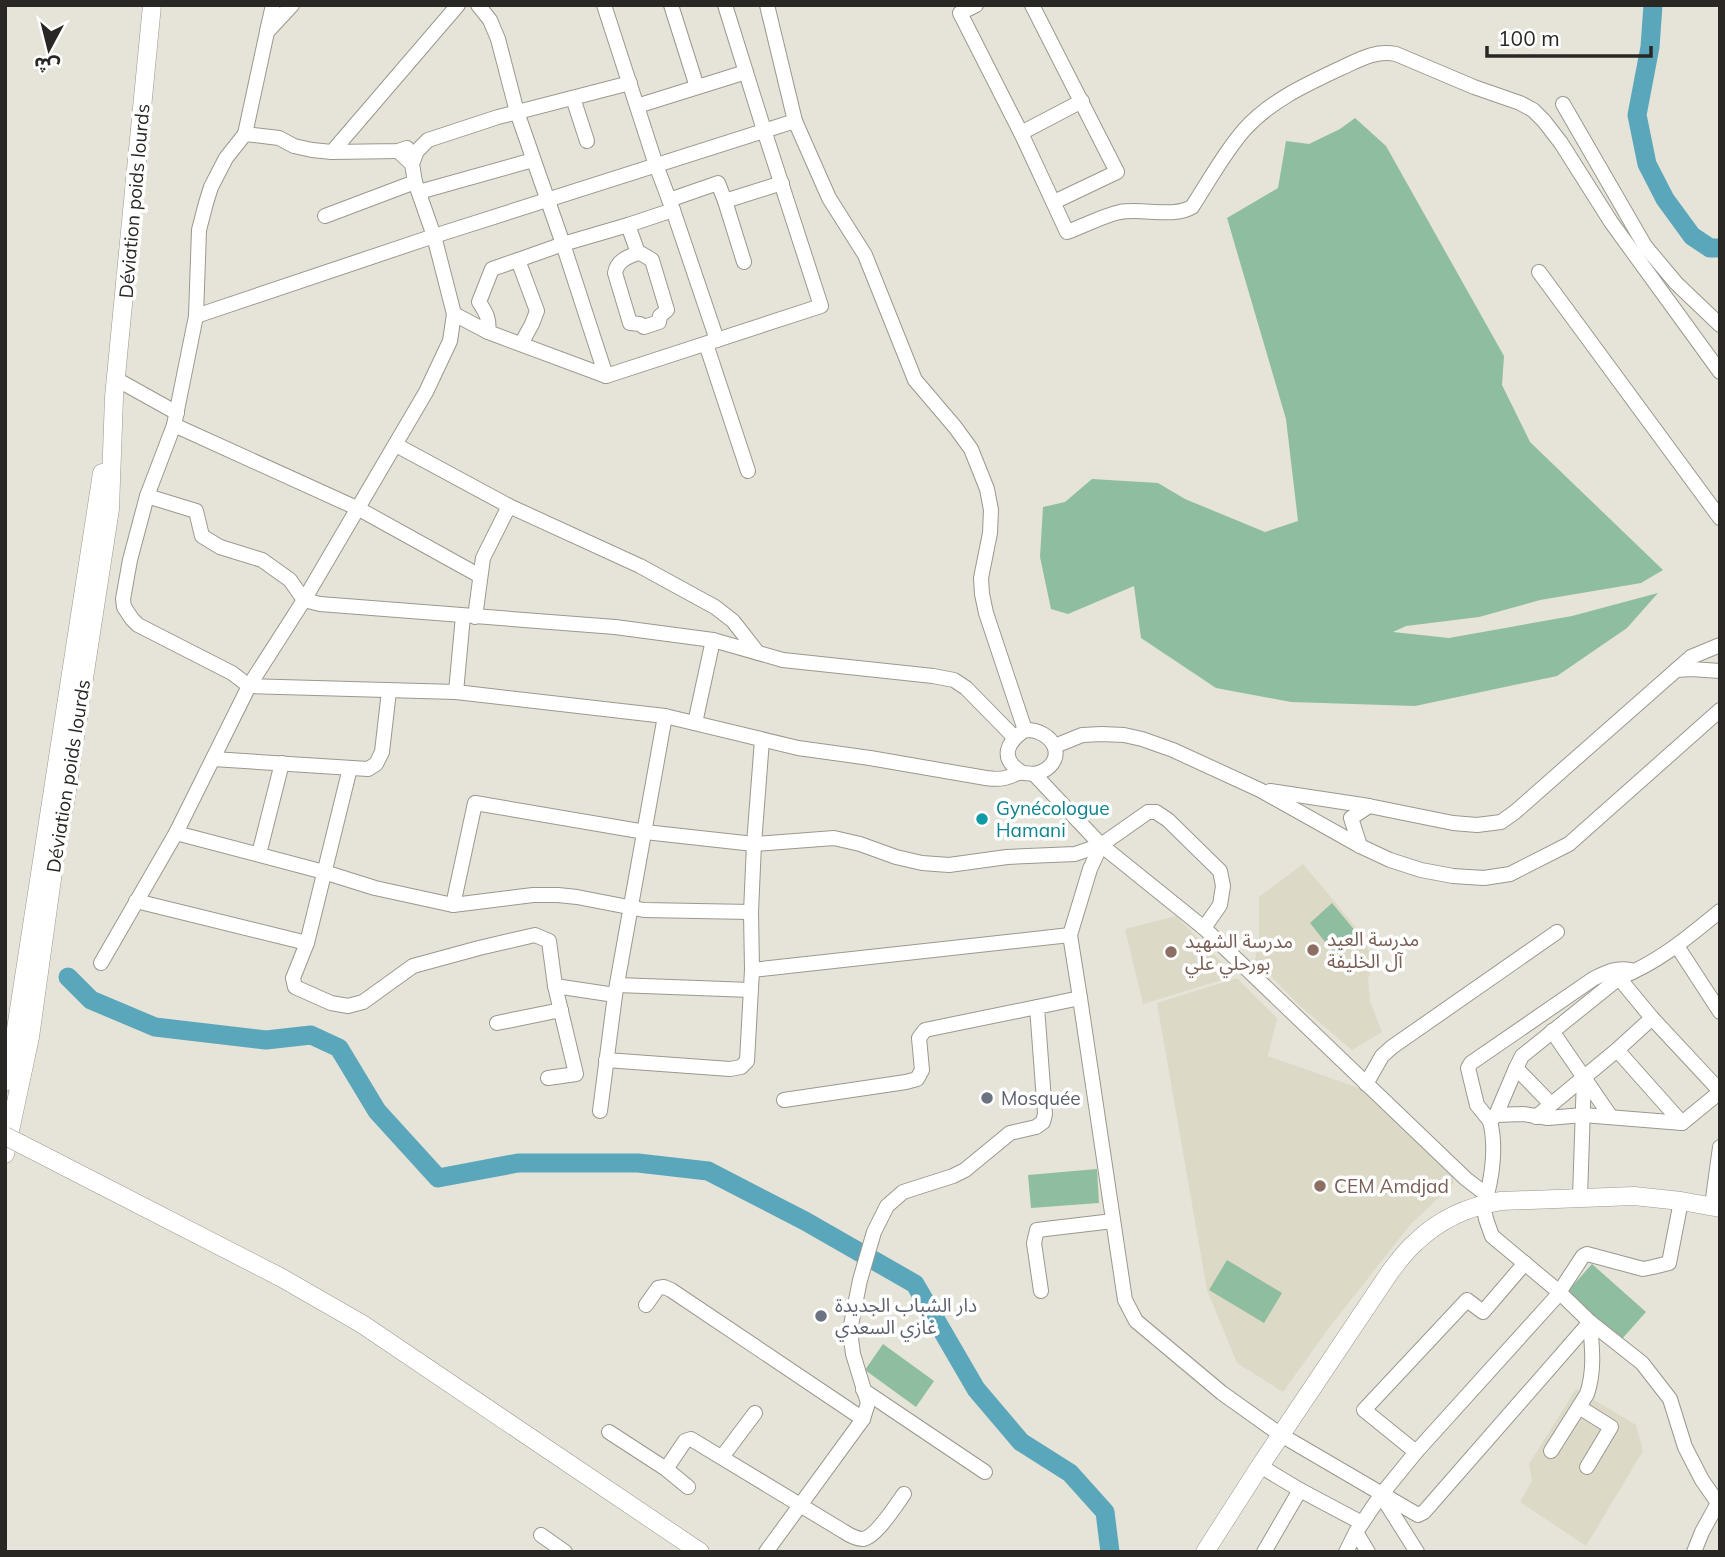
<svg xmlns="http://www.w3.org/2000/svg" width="1725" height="1557" viewBox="0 0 1725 1557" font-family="Mulish,'Noto Sans Arabic',sans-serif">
<rect width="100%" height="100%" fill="#e6e3d8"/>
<g fill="#ddd9c7">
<polygon points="1303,864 1365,938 1373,966 1368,978 1370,1001 1382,1032 1352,1050 1300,1006 1255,960 1259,940 1259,897"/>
<polygon points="1176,916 1235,976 1143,1004 1125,929"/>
<polygon points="1237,978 1277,1018 1268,1056 1359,1088 1451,1171 1454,1183 1410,1225 1328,1329 1283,1392 1237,1363 1207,1290 1157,1003"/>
<polygon points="1576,1389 1636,1425 1643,1451 1586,1546 1520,1502 1532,1481 1529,1464"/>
</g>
<g fill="#8ebe9f">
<polygon points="1355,118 1386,146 1504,356 1502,385 1530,442 1663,570 1641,583 1540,600 1479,617 1406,626 1393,632 1449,638 1572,616 1658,593 1627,628 1557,676 1415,706 1291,702 1216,688 1141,638 1134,586 1068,614 1051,609 1040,557 1043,507 1065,502 1092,479 1158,483 1185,499 1265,532 1298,521 1286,419 1227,218 1278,188 1286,141 1309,144 1340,129"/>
<polygon points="1332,903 1361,938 1337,957 1310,923"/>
<polygon points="1097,1169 1099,1203 1031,1208 1028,1175"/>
<polygon points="1227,1260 1282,1293 1264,1323 1209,1290"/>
<polygon points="1592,1264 1646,1312 1621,1340 1567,1292"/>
<polygon points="883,1344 934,1381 916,1407 865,1370"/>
</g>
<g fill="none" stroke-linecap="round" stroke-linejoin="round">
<g stroke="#5aa7bb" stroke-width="19">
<polyline points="1653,5 1650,47 1637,115 1647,164 1665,199 1692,236 1710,248 1720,248"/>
<polyline points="68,977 91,1000 155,1027 266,1040 311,1035 339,1048 377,1111 438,1178 518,1163 638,1163 708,1171 805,1221 915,1284 976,1389 1021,1442 1070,1473 1105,1512 1110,1552"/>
</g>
<g stroke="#9b988e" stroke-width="16">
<g id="minor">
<polyline points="478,5 490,20 498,39 517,112 563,244 518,260"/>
<polyline points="604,5 656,165 673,210 717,340"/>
<polyline points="671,5 697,87"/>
<polyline points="767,5 795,121 829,198 865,255 915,380 955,427 971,449 987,489 991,510 990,533 981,578 982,594 986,613 1025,730"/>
<path d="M976 5 960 13 1021 133 1067 232C1084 226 1102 216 1120 212 1143 208 1173 218 1192 207 1209 181 1224 153 1244 130 1270 101 1305 85 1339 69 1359 60 1374 50 1396 54L1474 87 1520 103 1533 110 1544 121 1561 143 1611 222 1720 372"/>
<polyline points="1032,5 1117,172 1054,202"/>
<polyline points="267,31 273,5"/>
<polyline points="573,98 587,141"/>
<polyline points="1563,104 1645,246 1676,283 1720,325"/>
<polyline points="637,106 746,72"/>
<path d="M795 121 434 236 196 316 174 425 147 496 130 560 123 599 124 607 132 619 138 625 232 673 249 686 456 692 665 716 798 748 870 758 986 778C993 779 1001 780 1008 777 1012 776 1015 774 1019 773 1026 772 1033 776 1041 772 1069 759 1053 729 1025 730 1007 742 999 758 1021 772"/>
<polyline points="1021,133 1082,101"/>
<polyline points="245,134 267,32 292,5"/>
<polyline points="332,152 398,151 407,148"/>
<polyline points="412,164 417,151 428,140 498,117 630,83"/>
<polyline points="415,182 434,236 454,314 488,332 606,376 563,244 628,225 673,210"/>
<polyline points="419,192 533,160"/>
<polyline points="669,200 718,183 725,201"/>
<polyline points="325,216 415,182 412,164 398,151"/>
<path d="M628 225 638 253 642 254 652 260 667 310 660 316 659 322 644 327 640 324 630 323 615 273C617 261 627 257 638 253"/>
<polyline points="744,262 725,201 782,183"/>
<polyline points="1539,272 1720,518"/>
<polyline points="196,316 199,230 206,203 211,187 226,158 245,134 279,138 294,146 312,150 332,152 458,5"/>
<path d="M488 332C490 319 486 313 479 302L492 269 518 260 537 311 532 324 521 344"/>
<polyline points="706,344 748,471"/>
<polyline points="606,376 821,306 764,130 725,5"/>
<polyline points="116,379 177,413"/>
<polyline points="174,425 359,509 480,576"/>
<polyline points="396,445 509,506 640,566 715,607 733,621 758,653"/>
<polyline points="147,496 196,511 202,536 220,547 262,560 290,580 304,600 320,604 615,627 713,640 783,660 933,676 954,680 966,688 1014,737"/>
<polyline points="475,617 483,558 509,506"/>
<polyline points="1676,670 1691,669 1720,671"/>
<polyline points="456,692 463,616"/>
<polyline points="695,723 713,640"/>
<polyline points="1055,746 1082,735 1102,734 1124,735 1142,739 1173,750 1260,790 1360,846 1390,860 1421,870 1453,876 1484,878 1510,874 1569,844 1720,710"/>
<polyline points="213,759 368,769 376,764 382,752 389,691"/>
<polyline points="350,768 307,943 293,978 295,987 331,1003 348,1006 363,1002 413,966 479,948 535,935 549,941 555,986 576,1074 548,1078"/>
<polyline points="1034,774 1101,845"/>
<polyline points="1270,791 1369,806 1453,823 1477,825 1501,822 1515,812 1691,657 1720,645"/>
<polyline points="176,833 324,872 375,888 453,905 533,895 558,895 577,897 644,910 751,912"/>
<polyline points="1360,846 1351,818 1369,806"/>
<polyline points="259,854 282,763"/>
<polyline points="136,901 307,943"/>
<polyline points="453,905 475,803 645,832 754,844 834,838 860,844 896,857 922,863 949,865 1007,857 1075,854 1101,845 1148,812 1156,812 1168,820 1220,871 1223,886 1220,905 1204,928"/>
<polyline points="1677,946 1720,1012"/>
<polyline points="101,963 176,833 249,686 304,600 426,392 450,341 454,314"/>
<polyline points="752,970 1070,935"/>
<polyline points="1619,978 1652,1018 1720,1091"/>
<polyline points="617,985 751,990"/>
<polyline points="555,986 615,995"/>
<polyline points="1080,998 1070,935 1090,869 1101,845 1204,928 1466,1179 1487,1195 1489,1203"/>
<polyline points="497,1023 561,1010"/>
<polyline points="1552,1031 1611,1117"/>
<polyline points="1617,1050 1682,1123"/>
<polyline points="606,1060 730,1069 741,1067 747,1061 752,970 751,912 754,844 762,740"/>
<polyline points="1516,1068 1551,1104"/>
<polyline points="1366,1084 1382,1056 1392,1047 1557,932"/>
<polyline points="784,1100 906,1082 917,1079 922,1070 919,1038 925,1030 1037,1007"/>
<polyline points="600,1111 615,995 665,716"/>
<polyline points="1496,1115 1523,1114 1548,1118 1583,1115 1682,1123 1720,1092"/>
<polyline points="1536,1117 1617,1050 1652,1018"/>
<path d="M1490 1121 1477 1105 1468 1068 1471 1063 1593 979C1607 972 1616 967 1631 970"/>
<path d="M1487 1195C1493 1171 1496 1145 1490 1121L1496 1115 1516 1068 1522 1056 1619 978C1659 962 1687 938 1720 911"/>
<polyline points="1580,1197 1584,1077"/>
<polyline points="1483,1204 1486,1219 1492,1236 1558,1291 1590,1322 1642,1363 1670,1399 1685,1447 1702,1480 1718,1503 1702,1532 1694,1552"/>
<polyline points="1712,1206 1720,1147"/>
<polyline points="1041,1291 1034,1243 1037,1230 1113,1221"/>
<polyline points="646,1305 658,1288 664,1287 671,1290 863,1419"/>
<polyline points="863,1390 985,1472"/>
<polyline points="1579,1407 1611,1427 1587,1467"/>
<polyline points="609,1432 666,1469 688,1487"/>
<path d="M1551 1451 1587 1394C1595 1370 1592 1347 1590 1322"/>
<polyline points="1416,1452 1364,1410 1467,1300 1483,1312 1525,1263"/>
<polyline points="722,1457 755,1413"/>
<polyline points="1260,1466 1300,1490 1362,1523"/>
<path d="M666 1469 685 1441 691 1439 843 1531C849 1535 856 1539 863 1539 876 1537 896 1505 904 1494"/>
<polyline points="1356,1532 1368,1552"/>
<polyline points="541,1535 565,1552"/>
<polyline points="766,1552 863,1419 868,1403 853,1354 850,1330 860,1280 874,1232 887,1206 903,1192 953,1176 965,1170 1010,1133 1036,1127 1043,1122 1045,1114 1037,1007 1080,998 1125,1300 1136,1321 1222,1393 1281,1435 1418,1515 1424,1512 1590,1322"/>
<polyline points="1264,1552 1300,1490"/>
<polyline points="1346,1552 1356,1532 1381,1495"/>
<polyline points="1417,1552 1381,1495 1416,1452 1556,1297 1583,1256 1587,1254 1643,1269 1653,1267 1669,1263 1681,1201"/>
</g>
</g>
<g stroke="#9b988e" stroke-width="19">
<g id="major">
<polyline points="5,1082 16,1029 102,473"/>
<polyline points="21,1144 282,1278 362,1324 700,1552"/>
<polyline points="5,1154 30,1037 56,850 65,802 110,509 114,397 152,5"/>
<path d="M1205 1552 1260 1466 1390 1272C1398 1262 1406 1250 1416 1242 1440 1219 1469 1206 1501 1201L1634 1196 1681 1201 1720 1208"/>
</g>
</g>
<use href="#minor" stroke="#fff" stroke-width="14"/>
<use href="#major" stroke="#fff" stroke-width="18"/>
<g stroke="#9b988e" stroke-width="19" stroke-linecap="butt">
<polyline id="major-bridge" points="5,1136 21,1144"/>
</g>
<use href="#major-bridge" stroke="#fff" stroke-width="18"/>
</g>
<circle fill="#0f9aa8" stroke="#fff" stroke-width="2.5" cx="982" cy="819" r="7"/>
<g fill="#8d6e63" stroke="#fff" stroke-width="2.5">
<circle cx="1313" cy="950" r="7"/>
<circle cx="1171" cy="952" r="7"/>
<circle cx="1320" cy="1186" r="7"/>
</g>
<g fill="#6b7280" stroke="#fff" stroke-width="2.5">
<circle cx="987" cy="1098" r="7"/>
<circle cx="821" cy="1316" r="7"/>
</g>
<g text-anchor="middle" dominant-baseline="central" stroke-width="7" stroke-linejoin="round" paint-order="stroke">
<g font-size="19" fill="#282723" stroke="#fff">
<text transform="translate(134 201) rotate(-85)">Déviation poids lourds</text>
<text transform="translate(68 776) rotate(-81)">Déviation poids lourds</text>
</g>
<g font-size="19" fill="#0d838f" stroke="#fff" text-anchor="start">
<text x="996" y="808">Gynécologue<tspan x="996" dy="22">Hamani</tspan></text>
</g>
<g font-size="19" fill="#785e54" stroke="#fff" text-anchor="start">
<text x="1327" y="939">مدرسة العيد<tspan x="1327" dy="22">آل الخليفة</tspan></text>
<text x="1185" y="941">مدرسة الشهيد<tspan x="1185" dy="22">بورحلي علي</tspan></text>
<text x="1334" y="1186">CEM Amdjad</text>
</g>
<g font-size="19" fill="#5b616d" stroke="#fff" text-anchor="start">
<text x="1001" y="1098">Mosquée</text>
<text x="835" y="1305">دار الشباب الجديدة<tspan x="835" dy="22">غازي السعدي</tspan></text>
</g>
</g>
<rect width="1725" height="1557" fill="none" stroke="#282723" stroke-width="14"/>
<g transform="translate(49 49) rotate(187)" stroke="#ffffff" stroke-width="5" paint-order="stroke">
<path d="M0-5L12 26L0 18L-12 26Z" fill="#282723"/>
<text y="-10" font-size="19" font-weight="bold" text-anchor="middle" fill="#282723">ش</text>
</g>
<path d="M1487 46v10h164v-10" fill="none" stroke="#282723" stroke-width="3.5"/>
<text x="1498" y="46" font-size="21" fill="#282723" stroke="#ffffff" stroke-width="5" paint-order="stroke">100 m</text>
</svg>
